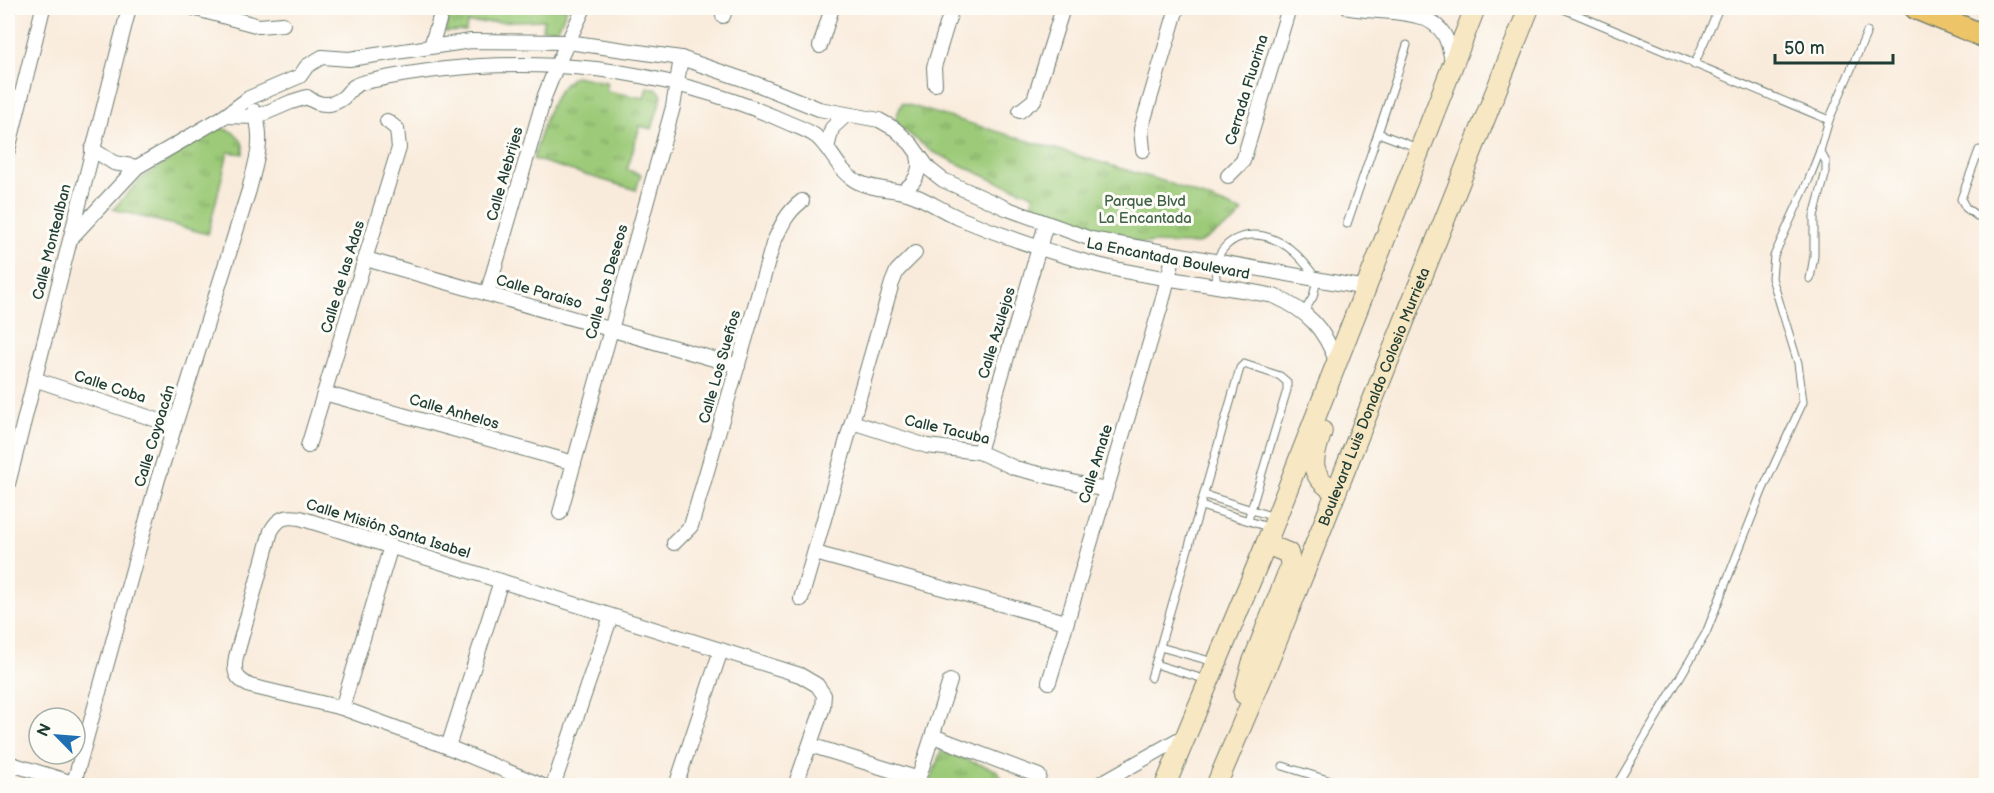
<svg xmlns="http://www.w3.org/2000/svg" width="1994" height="793" viewBox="0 0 1994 793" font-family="'Balsamiq Sans',sans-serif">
<defs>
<pattern id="grass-tufts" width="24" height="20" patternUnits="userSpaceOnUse" patternTransform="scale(1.5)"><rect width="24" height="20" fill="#9cca78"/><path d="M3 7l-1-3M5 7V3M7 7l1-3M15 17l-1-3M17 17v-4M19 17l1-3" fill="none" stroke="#7fa563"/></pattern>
</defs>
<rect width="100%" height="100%" fill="#fdfcf7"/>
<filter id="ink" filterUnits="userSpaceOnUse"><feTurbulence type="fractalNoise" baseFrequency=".0167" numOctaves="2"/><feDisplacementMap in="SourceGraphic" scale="12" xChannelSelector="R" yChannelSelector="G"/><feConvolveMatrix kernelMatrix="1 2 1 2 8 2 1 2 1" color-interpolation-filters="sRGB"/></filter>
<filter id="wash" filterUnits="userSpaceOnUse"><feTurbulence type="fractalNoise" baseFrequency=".008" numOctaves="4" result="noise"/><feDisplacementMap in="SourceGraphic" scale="24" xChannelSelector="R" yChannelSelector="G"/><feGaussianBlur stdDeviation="1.35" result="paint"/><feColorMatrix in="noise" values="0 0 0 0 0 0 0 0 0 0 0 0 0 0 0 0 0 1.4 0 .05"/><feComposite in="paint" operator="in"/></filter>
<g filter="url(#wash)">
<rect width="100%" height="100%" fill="#f9ebdb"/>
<g fill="url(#grass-tufts)" stroke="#5e8456" stroke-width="1.5">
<polygon points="452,8 567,8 558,29 542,29 544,20 467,23 466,31 445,32"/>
<path d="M575 76 607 82 606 91 644 98 647 87 658 90 662 95 652 129 640 126 627 170 641 174 636 190 533 159C541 133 550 90 575 76Z"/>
<polygon points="902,103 1166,182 1243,212 1234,222 1198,244 1141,243 1029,209 1034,195 993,180 931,151 894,122"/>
<path d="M217 128C232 129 246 137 243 154L228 152 208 234 113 209 142 178Z"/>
<polygon points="941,751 996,770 1008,785 929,785"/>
</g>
</g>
<g filter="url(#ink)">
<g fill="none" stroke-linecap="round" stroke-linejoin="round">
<g stroke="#6b7a6e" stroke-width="9">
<g id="service">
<polyline points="1561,8 1829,120 1820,151 1809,179 1774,256 1772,278 1798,363 1803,402 1763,489 1706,633 1616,786"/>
<polyline points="1407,45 1378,133 1418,148"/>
<polyline points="1694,65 1719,8"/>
<polyline points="1829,120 1867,32"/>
<polyline points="1979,150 1961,199 1966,208 1977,216 1986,214"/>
<polyline points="1347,224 1378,133"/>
<polyline points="1810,279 1814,256 1814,216 1826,172 1826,162 1820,151"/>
<path d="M1218 286C1206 250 1239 225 1273 239 1292 246 1306 263 1317 280L1313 297 1304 312"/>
<polyline points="1205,495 1274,517"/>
<polyline points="1201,506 1271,528"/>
<polyline points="1160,647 1214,662"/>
<polyline points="1155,664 1207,680"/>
<polyline points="1151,678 1240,368 1244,364 1280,376 1287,382 1287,390 1248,520"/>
<polyline points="1283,766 1347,786"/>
</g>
</g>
<g stroke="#6b7a6e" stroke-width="16">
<g id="minor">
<polyline points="193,8 259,26 283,24"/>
<path d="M1349 8C1379 14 1434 5 1447 41 1450 49 1451 57 1453 65"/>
<polyline points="8,10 8,8"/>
<polyline points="723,16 726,8"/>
<polyline points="431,46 443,8"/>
<polyline points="820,46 832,8"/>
<polyline points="935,84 934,67 952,8"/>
<polyline points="1020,111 1034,100 1063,8"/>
<path d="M225 116 256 117 291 102 307 97C319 106 332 107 344 97 348 93 351 88 355 86 359 83 365 82 370 81 444 65 521 61 596 69 658 76 728 96 784 121 795 126 808 130 817 137 833 151 838 172 858 182 876 191 895 188 913 195 929 201 943 211 959 218 1000 235 1043 250 1086 262 1148 279 1212 283 1274 296 1308 311 1324 328 1337 363"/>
<polyline points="827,148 832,128 846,115"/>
<polyline points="92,149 114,163 137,167 225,116 249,98 300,76 307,66 322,57 349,59 471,41 568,42 681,58 754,83 819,109 879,120 895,129 911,144 929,169 943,180 1008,209 1091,239 1366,288"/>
<polyline points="8,150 43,8"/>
<polyline points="1143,150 1141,129 1177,8"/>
<polyline points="1228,176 1243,161 1289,8"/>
<path d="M902 191C915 184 922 170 918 156"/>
<polyline points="71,238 137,167"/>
<polyline points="366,259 738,366"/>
<polyline points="487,294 545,95 557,65 584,8"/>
<polyline points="34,379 175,426"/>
<polyline points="324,393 574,463"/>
<polyline points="852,422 927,446 979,452 1015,468 1105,490"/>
<polyline points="308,446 399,148 397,129 387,121"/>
<polyline points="979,452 1046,224"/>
<polyline points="8,484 129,8"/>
<polyline points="560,513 673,107 681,58"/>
<path d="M674 543 691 526 773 244C781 226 786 213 802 201"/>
<polyline points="815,553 1066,622"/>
<polyline points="801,599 892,283 897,271 915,253"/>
<polyline points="1049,682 1162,302 1174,254"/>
<polyline points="342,708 391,546"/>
<polyline points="933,736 1039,776"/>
<polyline points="810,745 919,779"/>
<polyline points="448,747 501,581"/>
<polyline points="8,763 73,783"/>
<path d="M73 786 158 479 249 190C256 161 265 140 254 111"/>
<path d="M543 786 448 747 342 708 250 686C236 679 233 672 236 657L271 531C279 517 285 516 300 518L800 675 817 685 824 695 823 707 795 786"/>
<polyline points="553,786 611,616"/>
<polyline points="676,786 721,650"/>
<polyline points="916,786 950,681"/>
<polyline points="1096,786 1188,734"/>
</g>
</g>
<g stroke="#6b7a6e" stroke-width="22">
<g id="secondary">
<path d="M1322 431C1312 460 1307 475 1336 492"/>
<polyline points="1244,694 1252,664 1291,565 1288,553 1266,544"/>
<polyline points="1165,786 1266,544 1475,8"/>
<path id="s1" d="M1216 786 1266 668 1529 8"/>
</g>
</g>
<g stroke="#6b7a6e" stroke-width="25">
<polyline id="primary" points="1916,8 1986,37"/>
</g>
<use href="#service" stroke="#fff" stroke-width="7"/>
<use href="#minor" stroke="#fff" stroke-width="14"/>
<use href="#secondary" stroke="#f8e7c3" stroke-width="20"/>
<use href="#primary" stroke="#eec469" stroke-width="22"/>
</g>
</g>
<g text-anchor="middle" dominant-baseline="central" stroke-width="6" stroke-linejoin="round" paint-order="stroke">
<g font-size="15" fill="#1f3d34" stroke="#fdfcf7">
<text transform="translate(1247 90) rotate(-73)">Cerrada Fluorina</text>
<text transform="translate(505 174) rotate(-74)">Calle Alebrijes</text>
<text transform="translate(52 242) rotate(-76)">Calle Montealban</text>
<text transform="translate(1168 259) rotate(11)">La Encantada Boulevard</text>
<text transform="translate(343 277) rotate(-73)">Calle de las Adas</text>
<text transform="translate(607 282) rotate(-74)">Calle Los Deseos</text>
<text transform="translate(539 292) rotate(16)">Calle Paraíso</text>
<text transform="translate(997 333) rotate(-73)">Calle Azulejos</text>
<text transform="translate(720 367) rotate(-74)">Calle Los Sueños</text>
<text transform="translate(110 387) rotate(18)">Calle Coba</text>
<text stroke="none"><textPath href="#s1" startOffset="420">Boulevard Luis Donaldo Colosio Murrieta</textPath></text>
<text transform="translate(454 412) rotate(16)">Calle Anhelos</text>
<text transform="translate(947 430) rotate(13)">Calle Tacuba</text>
<text transform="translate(155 436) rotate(-73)">Calle Coyoacán</text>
<text transform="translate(1096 464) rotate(-73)">Calle Amate</text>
<text transform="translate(388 529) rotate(17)">Calle Misión Santa Isabel</text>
</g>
<g font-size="15" fill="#3e6045" stroke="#fdfcf7">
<text x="1145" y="201">Parque Blvd<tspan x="1145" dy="17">La Encantada</tspan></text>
</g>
</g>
<rect width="1994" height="793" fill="none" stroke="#fdfcf7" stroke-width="30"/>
<g transform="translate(57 736) rotate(295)"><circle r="28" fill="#fdfcf7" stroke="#a4b0a9" stroke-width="1.5"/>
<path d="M0-4.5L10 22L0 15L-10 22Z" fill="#1f6fb2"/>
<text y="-9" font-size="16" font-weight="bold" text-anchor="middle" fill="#1f3d34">N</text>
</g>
<path d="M1775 54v9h118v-9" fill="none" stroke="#1f3d34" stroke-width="3"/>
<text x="1784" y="54" font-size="18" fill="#1f3d34" stroke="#fdfcf7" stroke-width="4.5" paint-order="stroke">50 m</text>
</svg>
